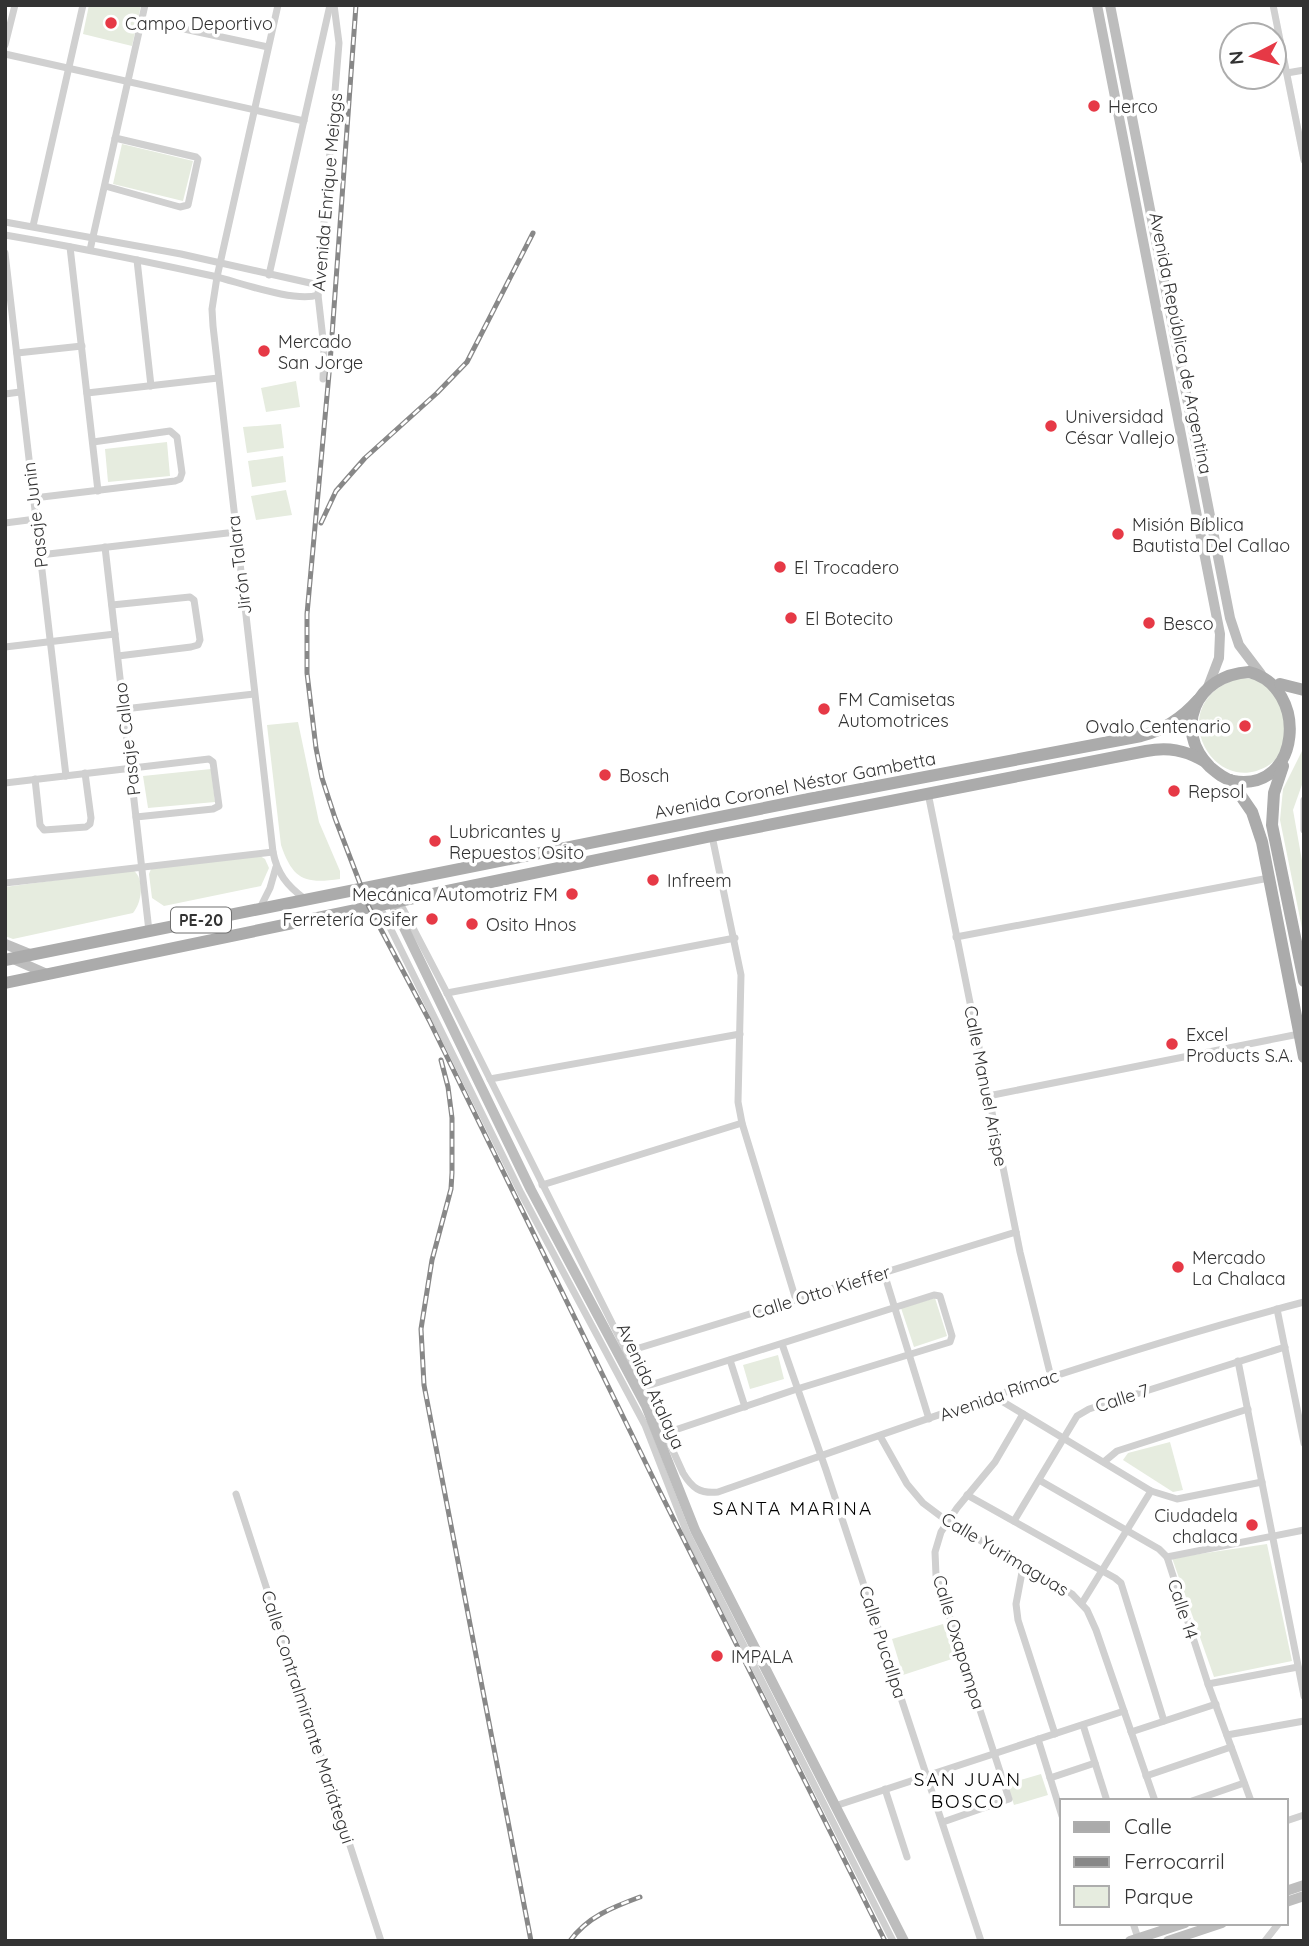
<svg xmlns="http://www.w3.org/2000/svg" width="1309" height="1946" viewBox="0 0 1309 1946" font-family="Quicksand,sans-serif">
<rect width="100%" height="100%" fill="#fff"/>
<g fill="#e6ecdf">
<polygon points="89,5 141,5 132,46 83,34"/>
<polygon points="122,144 193,161 183,201 113,184"/>
<polygon points="296,381 300,407 266,412 261,388"/>
<polygon points="281,424 284,448 247,453 243,427"/>
<polygon points="167,442 170,476 108,482 105,449"/>
<polygon points="283,456 286,482 252,487 248,461"/>
<polygon points="286,490 292,515 256,520 251,496"/>
<path d="M1240 678 1255 679 1282 696 1289 740C1283 748 1277 760 1269 765 1212 801 1160 701 1240 678Z"/>
<path d="M298 722 319 822 340 871V879C305 884 293 880 281 845L267 725Z"/>
<polygon points="1304,747 1304,779 1293,810 1304,872 1304,938 1280,820 1283,789"/>
<polygon points="211,769 215,802 148,808 143,776"/>
<polygon points="260,856 265,859 269,868 261,886 164,906 152,898 149,874 151,869"/>
<path d="M133 870C145 879 142 902 133 913L13 939 5 936V887Z"/>
<polygon points="935,1298 947,1336 914,1347 901,1308"/>
<polygon points="778,1355 784,1379 750,1389 743,1365"/>
<polygon points="1170,1442 1183,1490 1173,1492 1123,1460 1128,1453"/>
<polygon points="1267,1544 1292,1661 1214,1677 1172,1558"/>
<polygon points="943,1624 955,1658 903,1675 892,1639"/>
<polygon points="1041,1774 1048,1795 1014,1805 1007,1784"/>
</g>
<g fill="none" stroke-linecap="round" stroke-linejoin="round">
<g stroke="#d0d0d0" stroke-width="7">
<path d="M278 5 217 277 212 309 213 326 273 852C277 873 287 886 305 899"/>
<polyline points="1273,5 1304,160"/>
<polyline points="142,20 268,47"/>
<polyline points="5,45 15,5"/>
<polyline points="5,54 304,121"/>
<polyline points="1287,73 1304,70"/>
<polyline points="105,186 180,207 188,205 198,159 196,157 115,138"/>
<polyline points="5,222 181,254 319,285"/>
<polyline points="33,226 83,5"/>
<path d="M5 235C75 247 144 261 213 276 239 282 294 303 318 295"/>
<polyline points="70,247 98,491"/>
<polyline points="90,250 145,5"/>
<polyline points="5,253 66,776"/>
<polyline points="137,260 151,386"/>
<polyline points="269,275 330,5"/>
<polyline points="17,353 82,346"/>
<polyline points="323,379 324,348 318,295 339,43 334,5"/>
<polyline points="87,393 218,378"/>
<polyline points="5,394 20,392"/>
<polyline points="34,498 175,481 180,479 182,473 177,437 170,431 93,442"/>
<polyline points="5,523 36,519"/>
<polyline points="105,547 149,931"/>
<polyline points="40,555 236,532"/>
<polyline points="112,605 190,597 194,600 200,640 198,645 191,647 118,656"/>
<polyline points="5,647 115,634"/>
<polyline points="124,709 254,694"/>
<polyline points="35,779 40,825 44,830 86,827 90,824 91,818 85,773"/>
<polyline points="5,783 209,759 213,762 219,806 213,809 136,817"/>
<polyline points="928,793 1020,1252 1051,1377"/>
<polyline points="1304,800 1304,830"/>
<polyline points="712,836 741,975 738,1102 742,1123 796,1300"/>
<polyline points="5,883 273,852"/>
<polyline points="370,887 521,1193 645,1425 687,1533 893,1941"/>
<path d="M399 901 447 993 644 1387 683 1473C692 1488 700 1494 718 1492 912 1424 1105 1354 1304 1302"/>
<polyline points="260,908 270,888 276,867"/>
<polyline points="956,937 1269,878"/>
<polyline points="447,993 735,938"/>
<polyline points="490,1079 740,1034"/>
<polyline points="988,1096 1299,1034"/>
<polyline points="542,1185 742,1123"/>
<polyline points="884,1273 929,1419"/>
<polyline points="1277,1309 1304,1443"/>
<polyline points="782,1344 826,1470 981,1941"/>
<polyline points="626,1352 1016,1232"/>
<polyline points="730,1360 745,1407"/>
<polyline points="1238,1361 1304,1696"/>
<polyline points="644,1387 934,1295 940,1296 952,1336 950,1342 797,1389 666,1433"/>
<polyline points="995,1397 1151,1491 1177,1499 1262,1482"/>
<polyline points="880,1436 907,1484 923,1503 947,1521 1072,1594 1087,1610 1096,1630 1155,1801"/>
<polyline points="1105,1461 1117,1451 1248,1409"/>
<polyline points="1039,1480 1159,1549 1167,1557 1208,1684 1251,1801"/>
<polyline points="236,1494 381,1941"/>
<polyline points="967,1495 1115,1578 1121,1583 1164,1721"/>
<polyline points="1014,1521 1077,1416 1089,1409 1285,1347"/>
<polyline points="1167,1557 1304,1530"/>
<polyline points="1023,1567 1016,1604 1018,1620 1055,1734"/>
<polyline points="1082,1603 1151,1491"/>
<polyline points="1208,1684 1298,1667"/>
<polyline points="1083,1725 1107,1801"/>
<polyline points="1131,1732 1216,1704"/>
<polyline points="1227,1735 1304,1721"/>
<polyline points="1038,1739 1062,1816"/>
<polyline points="1146,1776 1231,1747"/>
<polyline points="1050,1778 1095,1763"/>
<polyline points="885,1789 907,1857"/>
<polyline points="1192,1801 1244,1783"/>
<polyline points="835,1806 1124,1711"/>
<polyline points="1286,1821 1304,1815"/>
<polyline points="943,1822 1009,1799 936,1575 935,1552 941,1532 957,1508 995,1462 1023,1414"/>
<polyline points="1133,1923 1138,1938"/>
<polyline points="1265,1941 1279,1923"/>
</g>
<g stroke="#bdbdbd" stroke-width="10">
<polyline points="1097,5 1220,634 1219,658 1208,687"/>
<polyline points="1110,5 1230,618 1239,645 1261,674"/>
<polyline points="388,883 395,909 531,1190 646,1406 695,1530 904,1941"/>
<polyline points="5,944 32,955"/>
<polyline points="11,958 47,974"/>
<polyline points="1286,1891 1304,1885"/>
<polyline points="1286,1902 1304,1896"/>
<polyline points="1130,1941 1185,1923"/>
<polyline points="1168,1941 1222,1923"/>
</g>
<g stroke="#ababab" stroke-width="12">
<path d="M1249 672C1309 687 1302 793 1233 781 1224 779 1217 773 1210 767 1172 729 1196 675 1249 672Z"/>
<polyline points="1280,684 1304,690"/>
<polyline points="1283,766 1274,793 1272,825 1304,981"/>
<polyline points="1230,780 1252,812 1262,842 1304,1057"/>
<path d="M5 960 809 799 1141 736C1165 730 1182 718 1198 700"/>
<path d="M5 983 712 836 1146 751C1168 747 1185 750 1204 761"/>
</g>
<g stroke="#888" stroke-width="5">
<g id="rail">
<polyline points="356,5 330,363 307,614 307,673 316,748 322,778 335,818 369,907 429,1020 656,1484 885,1941"/>
<polyline points="321,523 336,491 365,458 437,393 467,362 533,233"/>
<polyline points="441,1060 448,1087 452,1118 452,1173 451,1189 432,1260 421,1329 424,1385 531,1941"/>
<path d="M570 1941C587 1917 613 1907 640 1897"/>
</g>
</g>
<use href="#rail" stroke="#fff" stroke-width="2.5" stroke-dasharray="8" stroke-linecap="butt"/>
</g>
<g fill="#e63946" stroke="#fff" stroke-width="2.5">
<circle cx="111" cy="23" r="7"/>
<circle cx="1094" cy="106" r="7"/>
<circle cx="264" cy="351" r="7"/>
<circle cx="1051" cy="426" r="7"/>
<circle cx="1118" cy="534" r="7"/>
<circle cx="780" cy="567" r="7"/>
<circle cx="791" cy="618" r="7"/>
<circle cx="1149" cy="623" r="7"/>
<circle cx="824" cy="709" r="7"/>
<circle cx="1245" cy="726" r="7"/>
<circle cx="605" cy="775" r="7"/>
<circle cx="1174" cy="791" r="7"/>
<circle cx="435" cy="841" r="7"/>
<circle cx="653" cy="880" r="7"/>
<circle cx="572" cy="894" r="7"/>
<circle cx="432" cy="919" r="7"/>
<circle cx="472" cy="924" r="7"/>
<circle cx="1172" cy="1044" r="7"/>
<circle cx="1178" cy="1267" r="7"/>
<circle cx="1252" cy="1525" r="7"/>
<circle cx="717" cy="1656" r="7"/>
</g>
<g text-anchor="middle" dominant-baseline="central" stroke-width="7" stroke-linejoin="round" paint-order="stroke">
<rect fill="#fff" stroke="#707070" stroke-width="2" x="171" y="907.5" width="60" height="25" rx="5"/>
<g font-size="16" font-weight="bold" fill="#333">
<text x="201" y="920">PE-20</text>
</g>
<g font-size="18" fill="#333" stroke="#fff" text-anchor="start">
<text x="125" y="23">Campo Deportivo</text>
<text x="1108" y="106">Herco</text>
<text x="278" y="341">Mercado<tspan x="278" dy="21">San Jorge</tspan></text>
<text x="1065" y="416">Universidad<tspan x="1065" dy="21">César Vallejo</tspan></text>
<text x="1132" y="524">Misión Bíblica<tspan x="1132" dy="21">Bautista Del Callao</tspan></text>
<text x="794" y="567">El Trocadero</text>
<text x="805" y="618">El Botecito</text>
<text x="1163" y="623">Besco</text>
<text x="838" y="699">FM Camisetas<tspan x="838" dy="21">Automotrices</tspan></text>
<text x="1231" y="726" text-anchor="end">Ovalo Centenario</text>
<text x="619" y="775">Bosch</text>
<text x="1188" y="791">Repsol</text>
<text x="449" y="831">Lubricantes y<tspan x="449" dy="21">Repuestos Osito</tspan></text>
<text x="667" y="880">Infreem</text>
<text x="558" y="894" text-anchor="end">Mecánica Automotriz FM</text>
<text x="418" y="919" text-anchor="end">Ferretería Osifer</text>
<text x="486" y="924">Osito Hnos</text>
<text x="1186" y="1034">Excel<tspan x="1186" dy="21">Products S.A.</tspan></text>
<text x="1192" y="1257">Mercado<tspan x="1192" dy="21">La Chalaca</tspan></text>
<text x="1238" y="1515" text-anchor="end">Ciudadela<tspan x="1238" dy="21">chalaca</tspan></text>
<text x="731" y="1656">IMPALA</text>
</g>
<g font-size="18" fill="#333" stroke="#fff">
<text transform="translate(327 192) rotate(-85)">Avenida Enrique Meiggs</text>
<text transform="translate(1181 343) rotate(79)">Avenida República de Argentina</text>
<text transform="translate(35 515) rotate(-97)">Pasaje Junin</text>
<text transform="translate(239 565) rotate(-97)">Jirón Talara</text>
<text transform="translate(127 739) rotate(-97)">Pasaje Callao</text>
<text transform="translate(795 785) rotate(-11)">Avenida Coronel Néstor Gambetta</text>
<text transform="translate(986 1086) rotate(79)">Calle Manuel Arispe</text>
<text transform="translate(821 1292) rotate(-17)">Calle Otto Kieffer</text>
<text transform="translate(651 1386) rotate(65)">Avenida Atalaya</text>
<text transform="translate(999 1395) rotate(-19)">Avenida Rímac</text>
<text transform="translate(1122 1398) rotate(-18)">Calle 7</text>
<text transform="translate(1005 1554) rotate(31)">Calle Yurimaguas</text>
<text transform="translate(1183 1609) rotate(72)">Calle 14</text>
<text transform="translate(883 1642) rotate(72)">Calle Pucallpa</text>
<text transform="translate(959 1642) rotate(73)">Calle Oxapampa</text>
<text transform="translate(308 1717) rotate(72)">Calle Contralmirante Mariátegui</text>
</g>
<g font-size="19" letter-spacing="2" fill="#000" stroke="#fff">
<text x="793" y="1508">SANTA MARINA</text>
<text x="968" y="1779">SAN JUAN<tspan x="968" dy="22">BOSCO</tspan></text>
</g>
</g>
<rect width="1309" height="1946" fill="none" stroke="#333333" stroke-width="14"/>
<rect x="1060" y="1799" width="228" height="126" fill="#ffffff" stroke="#adadad" stroke-width="2"/>
<rect x="1074" y="1822" width="35" height="10" fill="#ababab" stroke="#adadad" stroke-width="2"/>
<text x="1124" y="1834" font-size="21" fill="#333333">Calle</text>
<rect x="1074" y="1857" width="35" height="10" fill="#888888" stroke="#adadad" stroke-width="2"/>
<text x="1124" y="1869" font-size="21" fill="#333333">Ferrocarril</text>
<rect x="1074" y="1886" width="35" height="21" fill="#e6ecdf" stroke="#adadad" stroke-width="2"/>
<text x="1124" y="1904" font-size="21" fill="#333333">Parque</text>
<g transform="translate(1253 56) rotate(264)"><circle r="33" fill="#ffffff" stroke="#adadad" stroke-width="2"/>
<path d="M0-5L12 26L0 18L-12 26Z" fill="#e63946"/>
<text y="-10" font-size="19" font-weight="bold" text-anchor="middle" fill="#333333">N</text>
</g>
</svg>
